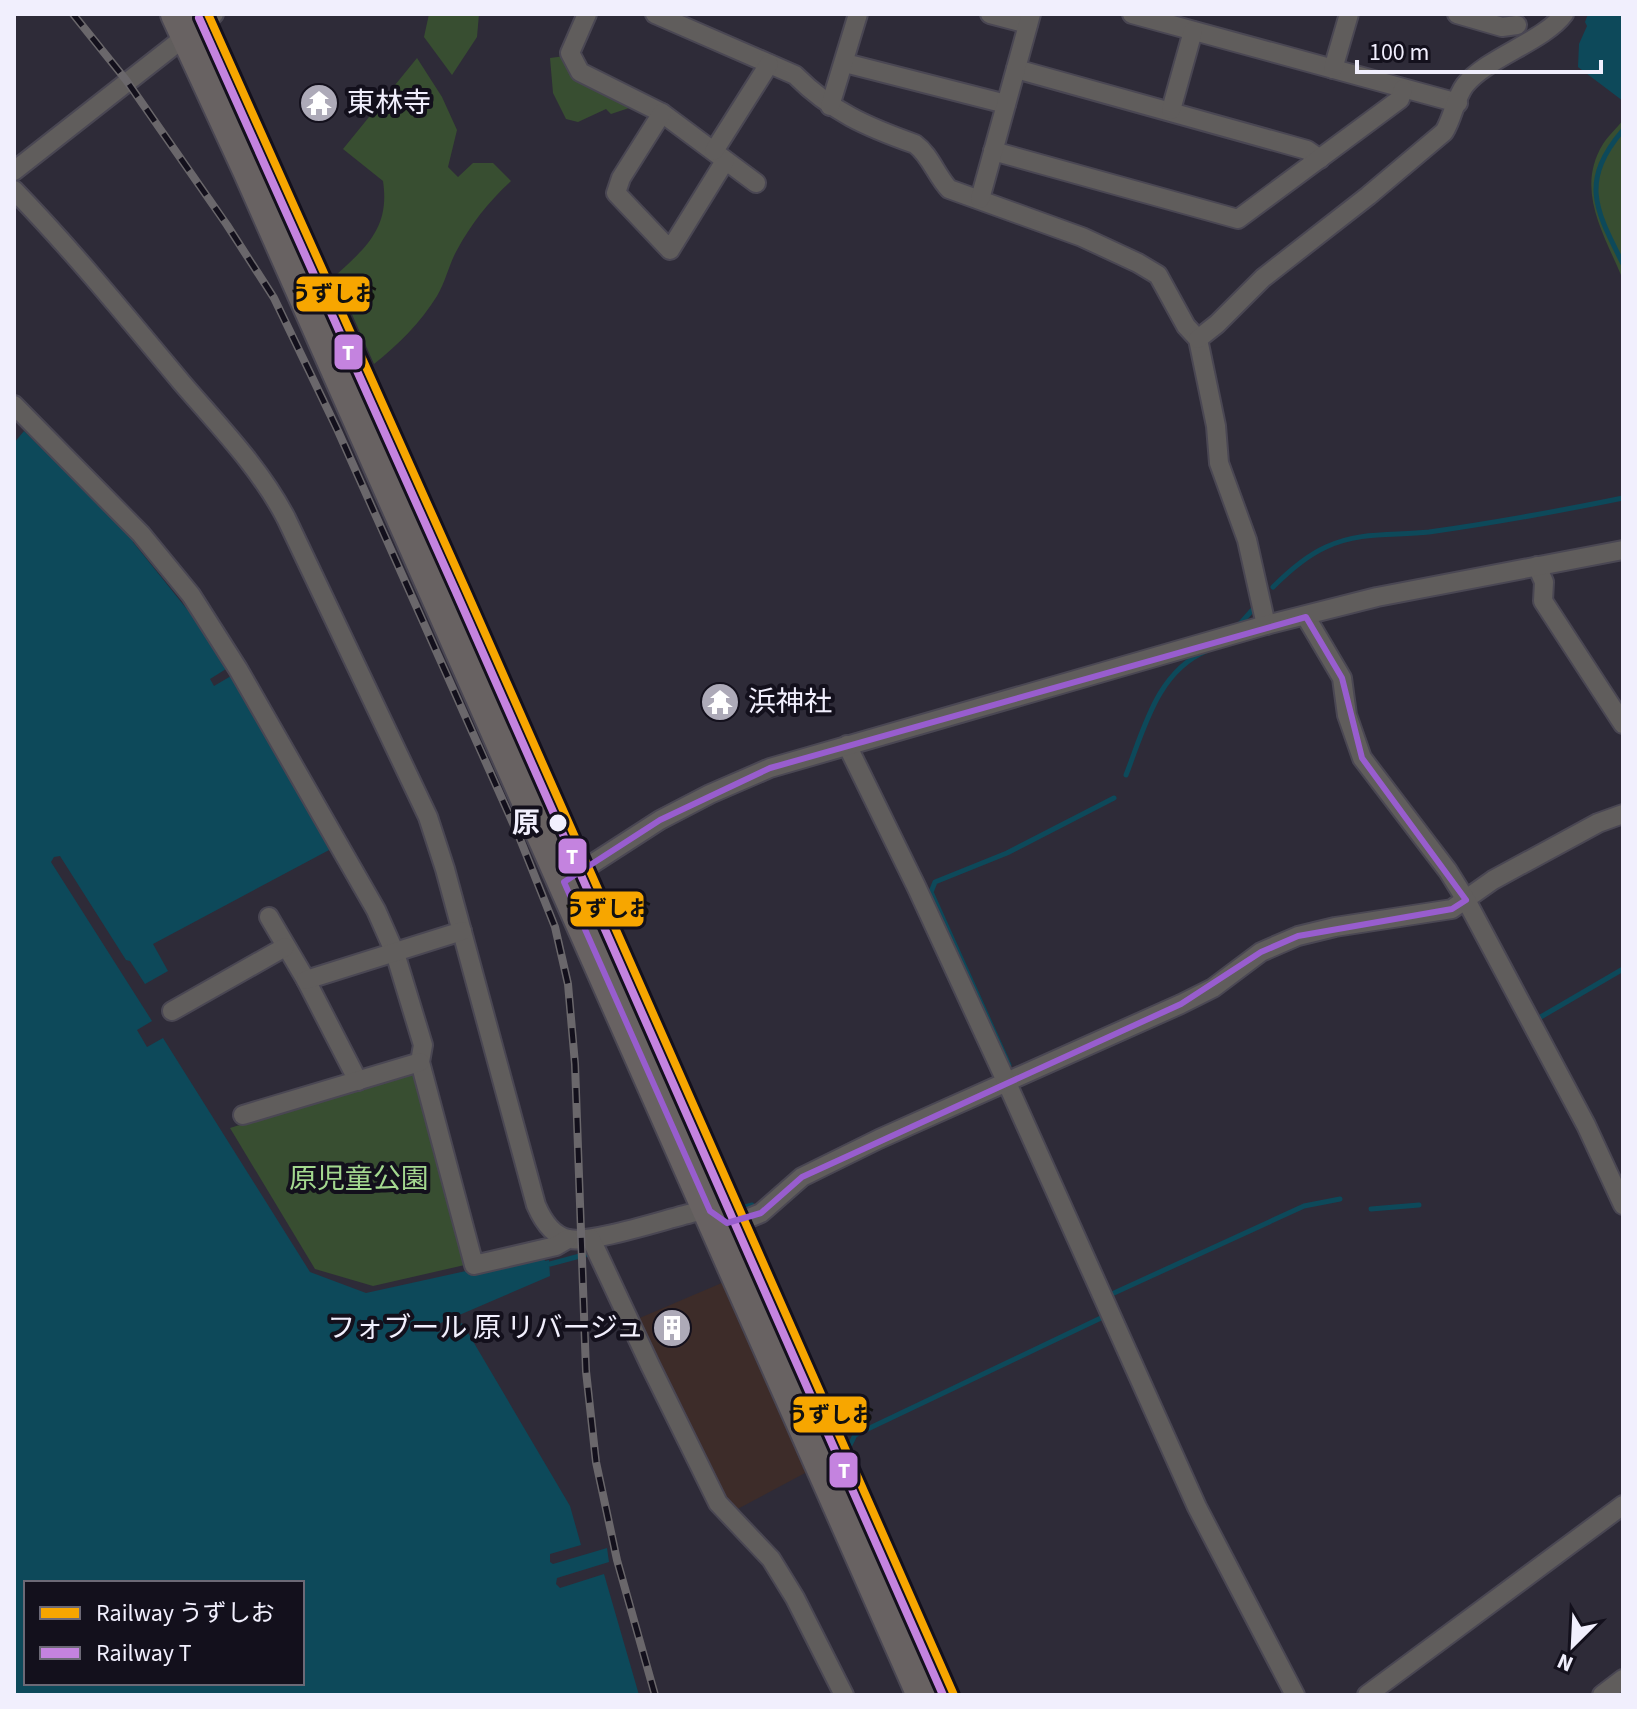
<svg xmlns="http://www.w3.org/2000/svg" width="1637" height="1709" viewBox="0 0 1637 1709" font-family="'Source Sans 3','Noto Sans JP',sans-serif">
<rect width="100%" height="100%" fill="#2e2b38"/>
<polygon fill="#3d2c29" points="724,1282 807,1472 732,1512 635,1320"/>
<g fill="#384e31">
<polygon points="429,14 479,14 477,37 452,75 424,37"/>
<polygon points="565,56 632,107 611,114 606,109 578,122 566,119 553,93 550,58"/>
<path d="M417 58 442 97 457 130 448 167 458 177 473 163H493L511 181C489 201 471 224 457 250 449 264 446 281 437 296 421 322 398 345 374 364L335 276C367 247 390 227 383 181L343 149Z"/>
<path d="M1623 120V280C1606 237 1574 191 1603 144 1608 136 1617 128 1623 120Z"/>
<polygon points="414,1069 469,1264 373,1286 315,1269 230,1128"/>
</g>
<g fill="#0d495a" fill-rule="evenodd">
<polygon points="1588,14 1623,14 1623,101 1578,67 1579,44 1587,26 1585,22"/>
<path d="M24 431 134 539 133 542 190 613 226 669 210 679 214 686 231 676 331 849 153 944 168 971 145 984 130 961 126 960 60 856 54 857 51 862 152 1021 137 1030 147 1047 163 1038 310 1272 366 1293 543 1254 545 1261 549 1260 550 1276 436 1325 434 1330 438 1332 462 1323 464 1326 570 1506 581 1545 550 1554V1562L553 1564 607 1548 609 1562 557 1578 556 1584 560 1588 604 1574 639 1695H14V443ZM26 1583H302V1683H26Z"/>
</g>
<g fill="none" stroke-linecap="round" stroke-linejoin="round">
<g stroke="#0d495a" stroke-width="5">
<path d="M1623 130C1579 182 1596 210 1623 264"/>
<path d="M1273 587C1288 572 1306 556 1326 547 1360 531 1394 536 1429 532 1494 523 1559 511 1623 498"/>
<polyline points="1239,625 1255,607"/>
<path d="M1126 775C1144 729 1157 672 1206 651"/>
<polyline points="1539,1018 1623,969"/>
<polyline points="1009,1065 931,892 935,882 1007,853 1114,798"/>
<polyline points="1371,1209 1419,1205"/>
<polyline points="728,1212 752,1205"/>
<polyline points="550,1264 591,1253"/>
<polyline points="1114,1293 1304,1206 1340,1199"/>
<polyline points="832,1454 850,1445 855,1435 1103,1317"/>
<polyline points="1618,1695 1623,1690"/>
</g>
<g stroke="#4a4753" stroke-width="22">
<g id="street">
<polyline points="587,14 570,53 580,72 662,113 756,183"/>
<path d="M655 14 795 75C832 112 867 127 915 144 930 155 936 175 949 189L1082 237 1138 263 1158 275 1186 326 1198 339 1216 426 1219 463 1247 540 1266 625"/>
<polyline points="990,14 1028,24"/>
<polyline points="1132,14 1458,103"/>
<polyline points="1457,14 1502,27 1517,25"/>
<polyline points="845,63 1006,104"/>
<polyline points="1016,69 1307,150 1320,159"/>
<polyline points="1333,69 1349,14"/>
<polyline points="830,106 858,14"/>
<polyline points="1171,110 1193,31"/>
<polyline points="662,113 621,178 616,193 670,250 725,161"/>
<polyline points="714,151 769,64"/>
<polyline points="993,151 1238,219 1400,99 1403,89"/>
<polyline points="14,171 214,14"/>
<path d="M14 190C73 251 127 317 182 383 219 426 260 468 286 518L428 817 445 869 536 1205C542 1219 552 1236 569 1239 592 1244 669 1218 696 1212L710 1211 727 1223 744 1220 761 1213 802 1177 879 1139 1181 1004 1213 988 1261 952 1298 936 1335 927 1452 909 1493 880 1598 823 1623 814"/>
<polyline points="980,199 1031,14"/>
<path d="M1198 339 1217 324 1263 278 1368 196 1444 132C1453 118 1455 98 1465 85 1488 57 1544 41 1564 14"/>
<polyline points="14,405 141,534 191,595 238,669 376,910 395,953 423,1045 420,1062 474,1265 556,1246 568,1239"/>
<polyline points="1537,566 1544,582 1543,601 1623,724"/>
<polyline points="1306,617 1342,678 1347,715 1362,758 1448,871 1466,900 1586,1125 1623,1205"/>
<polyline points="847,745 916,886 1006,1081 1197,1507 1295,1695"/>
<polyline points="564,882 660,820 710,794 770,768 1266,625 1377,597 1623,550"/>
<polyline points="269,917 306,980 358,1081"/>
<polyline points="306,980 462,931"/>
<polyline points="172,1011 285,947"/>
<polyline points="243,1115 420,1062"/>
<polyline points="591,1239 650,1365 718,1503 771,1559 795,1598 844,1695"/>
<polyline points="1367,1695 1623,1505"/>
<polyline points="1602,1695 1623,1679"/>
</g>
</g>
<g stroke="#4a4753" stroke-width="36">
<polyline id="highway" points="177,14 249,170 923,1695"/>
</g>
<use href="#street" stroke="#605d5c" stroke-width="18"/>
<use href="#highway" stroke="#686262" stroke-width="32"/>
<g stroke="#6a676b" stroke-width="8">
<polyline id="rail" points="73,14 126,80 227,225 274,298 338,431 520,839 555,927 568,984 575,1064 586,1371 596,1462 617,1560 655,1695"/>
</g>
<use href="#rail" stroke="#13101c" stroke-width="5" stroke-dasharray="15" stroke-linecap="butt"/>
<g stroke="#13101c" stroke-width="14">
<polyline id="rail-1" points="208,14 465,588 954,1695"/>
</g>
<g stroke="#13101c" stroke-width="14">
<polyline id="rail-2" points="199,18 456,592 943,1695"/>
</g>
<use href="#rail-1" stroke="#f7a600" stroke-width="8"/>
<use href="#rail-2" stroke="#c483df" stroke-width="8"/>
</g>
<path fill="none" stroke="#985dce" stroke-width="6" stroke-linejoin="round" d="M1306 617 1342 678 1362 758 1466 900 1452 909 1298 936 1261 952 1181 1004 802 1177 761 1213 727 1223 710 1211 564 882 660 820 770 768Z"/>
<defs>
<g id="temple-disc" transform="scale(2)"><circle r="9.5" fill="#adaab8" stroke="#13101c"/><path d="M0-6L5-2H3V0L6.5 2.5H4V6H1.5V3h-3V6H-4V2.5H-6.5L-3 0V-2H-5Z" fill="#fff"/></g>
<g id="building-disc" transform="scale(2)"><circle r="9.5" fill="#adaab8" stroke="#13101c"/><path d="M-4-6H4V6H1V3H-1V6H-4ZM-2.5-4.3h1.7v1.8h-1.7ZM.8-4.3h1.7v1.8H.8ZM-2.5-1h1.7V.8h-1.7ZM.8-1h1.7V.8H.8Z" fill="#fff"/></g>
</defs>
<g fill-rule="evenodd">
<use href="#temple-disc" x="319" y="103"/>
<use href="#temple-disc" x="720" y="702"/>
<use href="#building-disc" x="672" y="1328"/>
</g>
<circle fill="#f1effd" stroke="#13101c" stroke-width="3" cx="558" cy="823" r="10"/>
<g text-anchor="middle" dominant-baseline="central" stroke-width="8" stroke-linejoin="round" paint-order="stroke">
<g font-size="28" fill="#f1effd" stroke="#13101c" text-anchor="start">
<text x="347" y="103">東林寺</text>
<text x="748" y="702">浜神社</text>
<text x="644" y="1328" text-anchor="end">フォブール 原 リバージュ</text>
</g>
<g font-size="28" font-weight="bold" fill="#f1effd" stroke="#13101c" text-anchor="end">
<text x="540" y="823">原</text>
</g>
<g font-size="28" fill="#a3d88f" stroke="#13101c">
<text x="359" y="1179">原児童公園</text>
</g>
</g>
<g stroke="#13101c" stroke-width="3">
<rect x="295" y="275" width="76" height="38" rx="8" fill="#f7a600"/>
<rect x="333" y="333" width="31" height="38" rx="8" fill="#c483df"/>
<rect x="557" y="837" width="31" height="38" rx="8" fill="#c483df"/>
<rect x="569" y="890" width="76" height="38" rx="8" fill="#f7a600"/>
<rect x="792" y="1395" width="76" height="39" rx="8" fill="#f7a600"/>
<rect x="828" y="1451" width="31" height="38" rx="8" fill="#c483df"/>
</g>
<g font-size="22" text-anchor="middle" font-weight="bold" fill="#fff">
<text x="348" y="360">T</text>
<text x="572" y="864">T</text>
<text x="844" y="1478">T</text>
</g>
<g font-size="22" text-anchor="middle" font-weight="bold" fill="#111">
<text x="333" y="301">うずしお</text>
<text x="607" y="916">うずしお</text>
<text x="830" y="1422">うずしお</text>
</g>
<rect width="1637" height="1709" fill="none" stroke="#f1effd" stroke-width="32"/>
<rect x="24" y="1581" width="280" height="104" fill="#13101c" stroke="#6c6976" stroke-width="2"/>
<rect x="40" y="1607" width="40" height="12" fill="#f7a600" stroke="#6c6976" stroke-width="2"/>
<text x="96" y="1621" font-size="24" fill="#f1effd">Railway うずしお</text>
<rect x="40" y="1647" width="40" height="12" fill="#c483df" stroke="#6c6976" stroke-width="2"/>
<text x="96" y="1661" font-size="24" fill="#f1effd">Railway T</text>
<g transform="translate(1573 1645) rotate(204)" stroke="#13101c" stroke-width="6" paint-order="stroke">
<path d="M0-6L14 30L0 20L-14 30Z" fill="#f1effd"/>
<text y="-12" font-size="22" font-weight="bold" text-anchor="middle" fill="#f1effd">N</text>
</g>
<path d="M1357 60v12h244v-12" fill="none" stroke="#f1effd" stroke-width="4"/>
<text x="1369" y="60" font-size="24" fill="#f1effd" stroke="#13101c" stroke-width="6" paint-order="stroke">100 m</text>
</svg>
